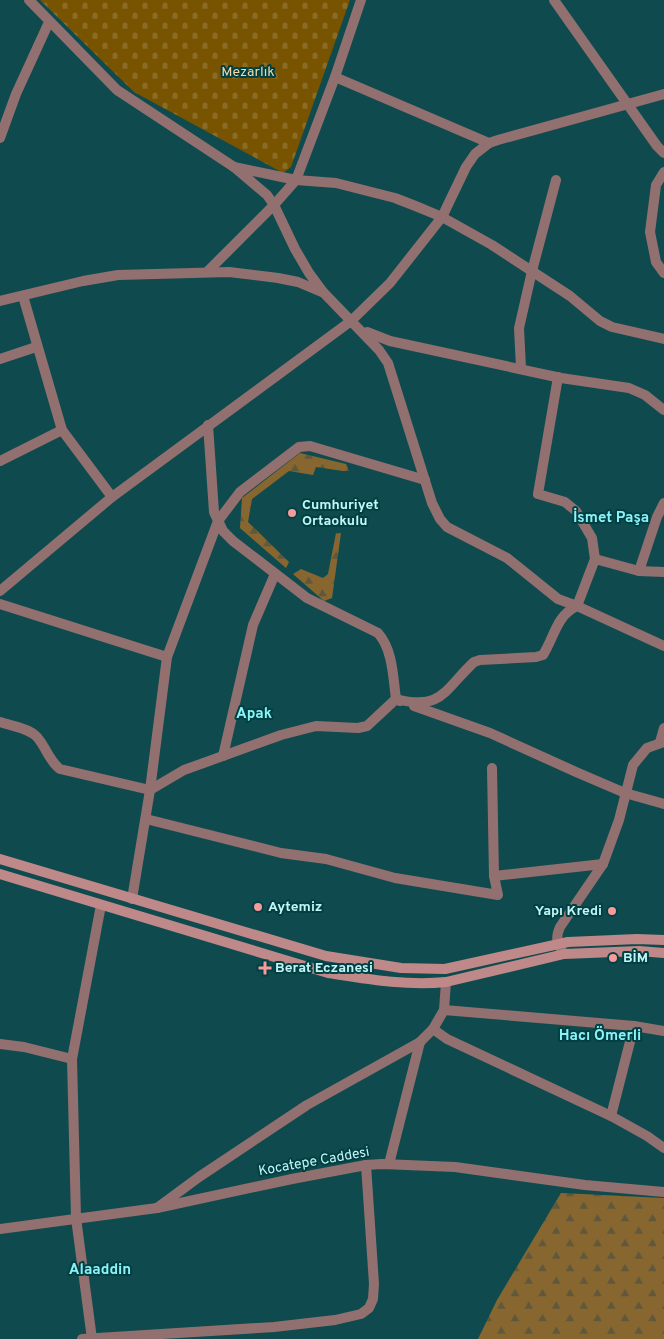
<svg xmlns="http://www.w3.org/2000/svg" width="664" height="1339" viewBox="0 0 664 1339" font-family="Overpass,sans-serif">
<defs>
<pattern id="forest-firs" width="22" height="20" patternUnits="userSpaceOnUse" patternTransform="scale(1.25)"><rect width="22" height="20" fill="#87672f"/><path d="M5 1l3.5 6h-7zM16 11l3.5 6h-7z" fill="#61583c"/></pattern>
<pattern id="cemetery-stones" width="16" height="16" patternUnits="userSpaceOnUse" patternTransform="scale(1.25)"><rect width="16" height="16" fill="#785300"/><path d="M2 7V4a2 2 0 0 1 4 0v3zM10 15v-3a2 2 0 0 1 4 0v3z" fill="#8a6c26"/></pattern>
</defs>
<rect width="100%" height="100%" fill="#0f4b4e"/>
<g fill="url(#forest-firs)">
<polygon points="300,453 346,464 349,471 343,471 316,467 313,475 289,471 252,499 248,522 289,562 286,568 240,528 242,498"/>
<polygon points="336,533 341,533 332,598 324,601 293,574 301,569 323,578 328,574"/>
<polygon points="561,1193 664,1198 664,1339 478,1339 497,1300"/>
</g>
<polygon fill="url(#cemetery-stones)" points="40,0 350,0 291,167 283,173 134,92"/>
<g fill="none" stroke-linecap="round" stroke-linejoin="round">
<g stroke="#937070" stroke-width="10">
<polyline points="29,0 117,90 234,167 267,195 274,205 295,249 309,273 323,292"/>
<polyline points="554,0 657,146 664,153"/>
<polyline points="335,77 489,143"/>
<polyline points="0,138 16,94 49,22"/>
<polyline points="234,167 296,180 336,183 395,198 418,207 442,217 492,245 570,296 600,321 612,327 664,339"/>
<polyline points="664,172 656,185 650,232 656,262 664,273"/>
<polyline points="208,271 274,205 296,180 335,77 361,0"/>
<polyline points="23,296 62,430 112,497"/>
<polyline points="0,301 83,281 118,275 229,272 278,278 298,282 324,293 379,350 388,363 432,503 440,519 447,527 507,558 558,599 577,606 664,646"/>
<polyline points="367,332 390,341 561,378 629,388 645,395 664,410"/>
<polyline points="0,359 36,347"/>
<polyline points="521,368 519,328 532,271 556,180"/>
<path d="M208 425 214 512 223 531 233 541 307 598 378 633C393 650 393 677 396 699L400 701"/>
<polyline points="0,461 62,430"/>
<polyline points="595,559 639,571 664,572"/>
<polyline points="639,571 657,517 664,503"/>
<polyline points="0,591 112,497 351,321 390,283 442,217 466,167 475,154 489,143 498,140 664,94"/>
<polyline points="0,604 167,657"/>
<polyline points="414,706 490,733 576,772 625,793 664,804"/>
<path d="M0 722C11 726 29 728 37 737 46 747 49 761 60 769L150 790 184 770 281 735 316 726 358 728 367 726 396 699C442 711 444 690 474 662L480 660 536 657 543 655C555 636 556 616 577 606L595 559 592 538 576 511 565 502 538 494 558 377"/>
<polyline points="660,742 664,728"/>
<polyline points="223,756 253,625 275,574"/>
<polyline points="492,768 494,876"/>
<polyline points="146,819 281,853 326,859 395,878 498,895 494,876 603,864"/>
<polyline points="132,899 150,790 167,657 218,521 240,492 299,447 310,446 425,480"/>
<path d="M562 951C556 942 556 936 560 927L603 864 619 820 633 765 647 748 664 742"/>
<polyline points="444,1010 634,1026 664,1031"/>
<polyline points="433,1029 447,1039 611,1116 647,1136 664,1148"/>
<polyline points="0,1044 24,1047 72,1059"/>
<polyline points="611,1116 634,1026"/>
<polyline points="389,1164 420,1042"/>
<polyline points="157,1208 199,1177 307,1105 420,1042 433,1029 444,1010 446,982"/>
<polyline points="82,1339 274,1327 335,1320 361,1314 369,1308 373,1299 374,1284 366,1165"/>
<polyline points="92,1339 76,1218 72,1059 101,905"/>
</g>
<polyline stroke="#937070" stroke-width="10" points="0,1229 157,1208 292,1179 366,1165 382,1164 455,1167 585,1185 664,1192"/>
<g stroke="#bf8989" stroke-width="10">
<polyline points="0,859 326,956 401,968 445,969 568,942 637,939 664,940"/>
<path d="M0 874 328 973C367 979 406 986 446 982L564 954 639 951 664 953"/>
</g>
</g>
<g fill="#f59b9b" stroke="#004043" stroke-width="2">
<circle cx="292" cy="513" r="5"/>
<circle cx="258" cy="907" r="5"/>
<circle cx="612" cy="911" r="5"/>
<circle cx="613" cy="958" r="5"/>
<path d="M262.5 960.5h5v5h5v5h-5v5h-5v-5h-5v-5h5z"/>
</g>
<g text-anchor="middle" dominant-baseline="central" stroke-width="4" stroke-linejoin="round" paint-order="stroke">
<g font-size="14" fill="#f4d8a9" stroke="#004043">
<text x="248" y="72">Mezarlık</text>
</g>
<g font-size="14" font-weight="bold" fill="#c4f4f6" stroke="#004043" text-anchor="start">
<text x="302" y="505">Cumhuriyet<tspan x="302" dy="16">Ortaokulu</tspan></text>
<text x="268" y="907">Aytemiz</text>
<text x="602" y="911" text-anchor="end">Yapı Kredi</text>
<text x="623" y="958">BİM</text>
<text x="275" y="968">Berat Eczanesi</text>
</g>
<g font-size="14" fill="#c4f4f6" stroke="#004043">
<text transform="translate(314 1162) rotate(-10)">Kocatepe Caddesi</text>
</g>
<g font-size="15" font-weight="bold" fill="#8bf3f8" stroke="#004043">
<text x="611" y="518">İsmet Paşa</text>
<text x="254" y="714">Apak</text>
<text x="600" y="1036">Hacı Ömerli</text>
<text x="100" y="1270">Alaaddin</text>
</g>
</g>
</svg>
